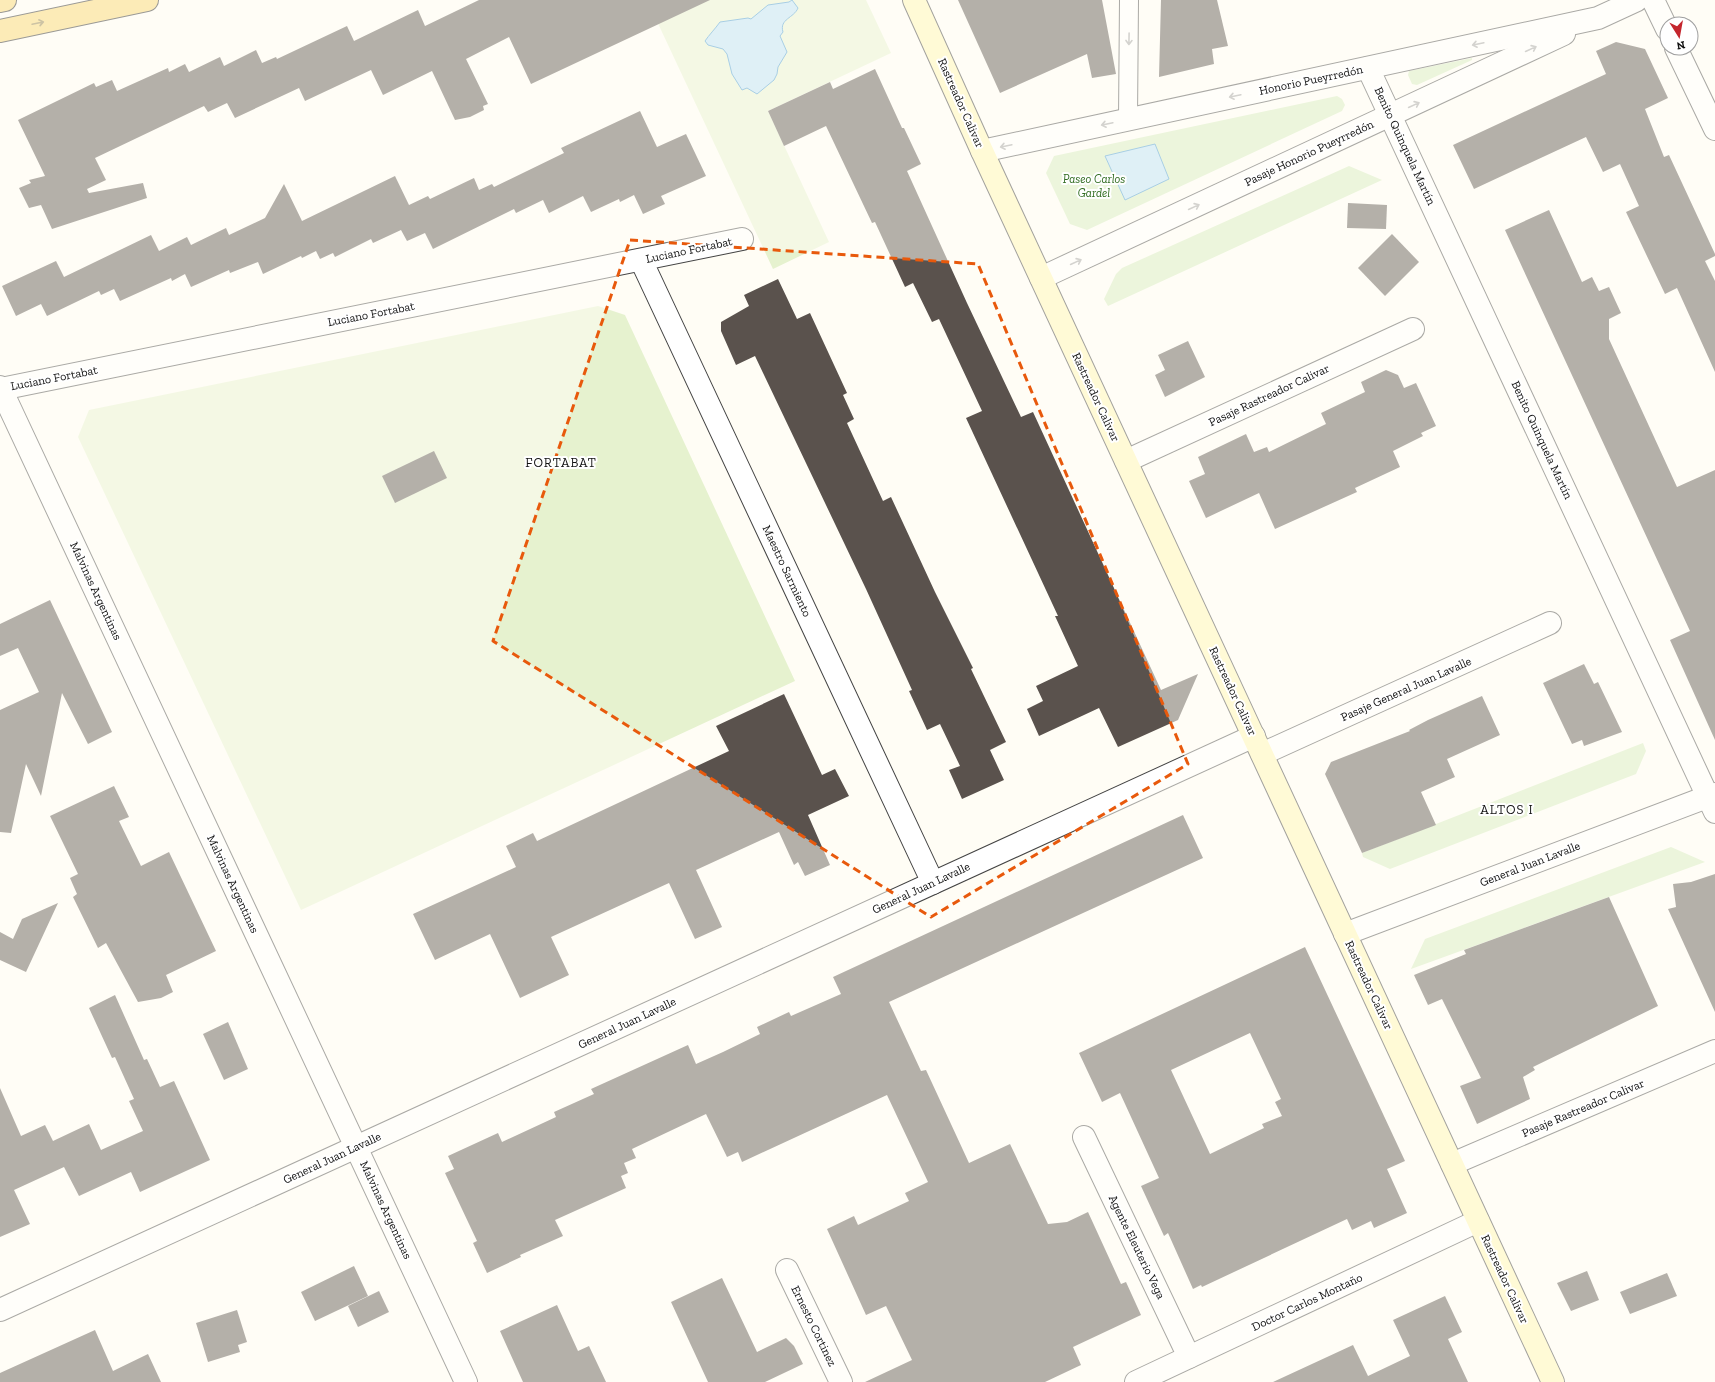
<svg xmlns="http://www.w3.org/2000/svg" width="1715" height="1382" viewBox="0 0 1715 1382" font-family="'Zilla Slab',serif">
<rect width="100%" height="100%" fill="#fffdf5"/>
<g fill="#d5ebbd">
<polygon points="1472,58 1472,60 1417,85 1412,84 1408,75 1409,71"/>
<polygon points="1337,96 1342,99 1345,105 1342,111 1087,230 1070,224 1046,173 1054,156"/>
<polygon points="1349,166 1382,180 1108,306 1104,299 1116,274 1122,268"/>
<polygon points="1643,743 1646,751 1636,774 1390,869 1363,857 1362,853"/>
<polygon points="1671,847 1705,862 1411,969 1425,939"/>
</g>
<g fill="#e6f2cf">
<polygon points="647,0 866,0 891,53 768,111 829,242 773,269"/>
<polygon points="598,306 625,315 795,681 301,910 78,437 89,410"/>
</g>
<g fill="#b9e0f7" stroke="#3f96cf">
<path d="M792 0 798 8C794 18 779 19 783 32L780 36 787 52 778 67 777 74 774 80 757 94 747 88 742 90 732 74 727 54 723 49 708 45 705 41C709 35 715 29 720 22L748 18 751 19 768 5 789 2Z"/>
<polygon points="1155,144 1169,179 1125,200 1105,156"/>
</g>
<g fill="#5a524d" fill-rule="evenodd">
<polygon points="479,0 710,0 531,84 509,37 466,59 488,104 483,106 484,110 470,117 455,120 432,71 383,95 371,70 305,101 299,88 235,118 227,103 208,112 204,106 95,158 106,180 87,189 89,193 143,183 147,198 52,229 41,205 29,208 19,188 31,183 29,180 45,176 18,120 94,83 96,87 112,80 117,91 168,68 169,72 185,64 189,72 220,57 224,66 256,50 262,63 276,57 277,59 347,26 354,41 418,10 425,26"/>
<polygon points="958,0 1102,0 1116,74 1092,78 1087,54 1000,93"/>
<polygon points="1161,0 1217,0 1228,46 1212,49 1214,64 1159,77"/>
<polygon points="1616,42 1645,49 1668,98 1645,109 1664,157 1669,155 1715,254 1715,256 1705,261 1715,281 1715,372 1677,288 1665,294 1626,212 1639,206 1620,164 1603,172 1586,137 1474,189 1453,145 1606,74 1596,51"/>
<polygon points="875,69 902,128 904,128 921,164 907,171 967,303 1021,417 1033,412 1161,690 1198,674 1178,720 1118,747 1099,708 1039,736 1027,709 1043,701 1036,686 1078,666 1055,616 1058,616 966,418 982,411 939,319 932,322 913,283 905,287 875,222 872,223 826,126 784,146 768,111 830,82 833,89"/>
<polygon points="640,111 657,147 686,134 706,176 661,196 665,204 643,214 634,195 620,202 619,199 591,212 583,196 549,213 543,200 516,213 514,209 433,249 425,233 407,241 401,230 373,243 371,239 335,257 333,253 320,259 316,251 302,258 301,256 263,274 258,262 230,273 229,270 191,287 185,274 172,281 171,278 120,301 114,289 101,295 99,291 47,316 41,304 16,316 2,286 56,261 64,277 151,235 159,251 187,237 191,245 226,228 229,235 265,218 284,184 302,221 395,176 409,205 428,196 430,199 474,178 479,190 492,184 494,187 564,153 561,148"/>
<polygon points="1348,203 1387,205 1386,229 1347,228"/>
<polygon points="1549,210 1582,282 1592,277 1599,291 1609,287 1621,313 1609,319 1609,339 1677,487 1715,470 1715,740 1670,640 1690,631 1505,230"/>
<polygon points="1392,234 1419,262 1385,296 1358,268"/>
<polygon points="778,279 797,319 810,313 847,393 843,395 854,419 847,423 883,501 891,497 935,592 973,668 971,669 1006,742 990,750 1004,780 962,799 949,770 960,766 940,724 927,730 909,691 912,690 866,589 755,356 736,365 721,331 721,322 749,306 744,295"/>
<polygon points="1188,341 1205,377 1165,397 1155,375 1165,370 1158,355"/>
<polygon points="1386,370 1398,375 1404,388 1416,383 1436,426 1421,433 1423,436 1393,451 1400,467 1355,488 1357,492 1275,529 1259,493 1206,518 1189,481 1205,474 1198,457 1246,434 1254,452 1267,447 1269,452 1326,424 1321,413 1365,392 1361,382"/>
<polygon points="434,451 447,478 395,503 382,476"/>
<polygon points="50,600 112,732 88,744 62,693 41,796 26,764 11,833 0,832 0,710 39,692 18,648 0,656 0,624"/>
<polygon points="1584,664 1594,684 1598,682 1622,732 1584,746 1582,740 1572,744 1543,683"/>
<polygon points="784,694 822,775 835,769 849,796 808,815 830,865 805,876 798,862 794,865 779,832 696,870 722,927 695,939 669,883 551,937 569,975 520,998 490,934 435,960 413,914 516,867 506,846 533,833 537,841 729,751 716,726"/>
<polygon points="1482,696 1500,735 1447,759 1455,777 1421,792 1436,825 1362,853 1325,774 1331,762 1410,731 1409,730 1428,720"/>
<polygon points="114,786 129,817 119,821 141,866 169,852 216,951 166,975 173,992 161,998 138,1002 106,943 98,948 73,897 77,894 70,878 78,874 50,816"/>
<polygon points="1183,815 1203,858 889,1002 921,1071 926,1070 969,1163 1010,1144 1048,1224 1067,1222 1088,1212 1121,1284 1126,1282 1141,1315 1073,1347 1081,1365 1045,1382 865,1382 912,1360 886,1306 866,1315 827,1229 854,1216 858,1225 909,1201 905,1193 928,1182 887,1095 742,1162 738,1152 727,1157 706,1114 632,1149 636,1158 624,1163 628,1173 621,1176 626,1188 555,1220 563,1236 520,1255 521,1257 487,1273 473,1243 477,1241 445,1173 454,1169 448,1156 498,1133 502,1142 556,1117 554,1112 594,1094 591,1089 688,1045 696,1064 723,1052 760,1034 757,1027 789,1012 791,1016 841,994 833,977"/>
<polygon points="1715,874 1715,1012 1668,909 1676,907 1673,884 1691,882"/>
<polygon points="1609,897 1658,1006 1533,1067 1535,1070 1523,1077 1530,1099 1477,1124 1460,1086 1481,1078 1442,999 1428,1005 1414,975 1466,954 1464,950"/>
<polygon points="58,903 26,972 0,960 0,932 13,939 22,919"/>
<path d="M1305 947 1405 1161 1387 1169 1407 1213 1374 1228 1371 1221 1352 1230 1347 1219 1202 1287 1201 1285 1193 1289 1168 1233 1164 1236 1141 1186 1159 1178 1120 1093 1102 1102 1079 1053ZM1250 1033 1281 1099 1275 1102 1282 1116 1262 1124 1264 1128 1210 1154 1171 1070Z"/>
<polygon points="115,995 144,1060 147,1059 160,1087 174,1081 210,1160 140,1192 131,1172 79,1196 64,1167 14,1190 30,1224 0,1237 0,1088 21,1136 45,1125 53,1141 89,1124 101,1150 143,1131 129,1101 134,1099 115,1057 112,1058 89,1008"/>
<polygon points="228,1022 248,1069 224,1080 203,1034"/>
<polygon points="354,1266 368,1296 315,1321 301,1292"/>
<polygon points="1587,1271 1599,1300 1571,1311 1557,1283"/>
<polygon points="1667,1273 1677,1296 1630,1314 1620,1292"/>
<polygon points="722,1278 757,1352 786,1338 794,1346 803,1364 765,1382 708,1382 671,1302"/>
<polygon points="379,1291 389,1312 358,1327 348,1306"/>
<polygon points="1445,1296 1462,1332 1448,1339 1468,1382 1273,1382 1353,1345 1368,1376 1410,1356 1393,1320"/>
<polygon points="557,1305 578,1351 589,1346 606,1382 523,1382 500,1331"/>
<polygon points="237,1310 247,1342 238,1345 240,1352 208,1362 196,1323"/>
<polygon points="95,1330 113,1371 148,1354 161,1382 0,1382 0,1373"/>
</g>
<g fill="none" stroke-linecap="round" stroke-linejoin="round">
<g stroke="#444" stroke-width="20">
<polyline id="lane" points="1128,119 1129,0"/>
</g>
<g stroke="#444" stroke-width="24">
<g id="street">
<polyline points="1653,0 1667,29"/>
<polyline points="1676,48 1715,129"/>
<polyline points="1368,68 1715,812"/>
<polyline points="982,151 1598,18 1637,0"/>
<polyline points="641,260 933,883"/>
<polyline points="1041,278 1564,34"/>
<polyline points="0,387 466,1382"/>
<polyline points="1,389 742,239"/>
<polyline points="1126,461 1413,329"/>
<polyline points="1262,754 1550,623"/>
<polyline points="1345,934 1715,794"/>
<polyline points="1084,1137 1189,1357"/>
<polyline points="1452,1164 1715,1051"/>
<polyline points="787,1270 841,1382"/>
<polyline points="0,1310 1254,736"/>
<polyline points="1136,1382 1478,1221"/>
</g>
</g>
<g stroke="#333" stroke-width="24">
<polyline id="secondary" points="914,0 982,151 1553,1382"/>
</g>
<g stroke="#222" stroke-width="24">
<g id="primary">
<polyline points="0,1 5,0"/>
<polyline points="0,31 147,0"/>
</g>
</g>
<use href="#lane" stroke="#fff" stroke-width="18"/>
<use href="#street" stroke="#fff" stroke-width="22"/>
<use href="#secondary" stroke="#fff6b0" stroke-width="22"/>
<use href="#primary" stroke="#f9d66b" stroke-width="22"/>
</g>
<defs><path id="oneway-shaft" d="M-6 0H5M1.5-3L5.5 0L1.5 3" fill="none" stroke-width="1.6" stroke-linecap="round" stroke-linejoin="round"/></defs>
<use stroke="#917d42" href="#oneway-shaft" transform="translate(38 23) rotate(-12)"/>
<g stroke="#a0a0a0">
<use href="#oneway-shaft" transform="translate(1129 39) rotate(91)"/>
<use href="#oneway-shaft" transform="translate(1478 44) rotate(168)"/>
<use href="#oneway-shaft" transform="translate(1531 49) rotate(-25)"/>
<use href="#oneway-shaft" transform="translate(1235 96) rotate(168)"/>
<use href="#oneway-shaft" transform="translate(1414 105) rotate(-25)"/>
<use href="#oneway-shaft" transform="translate(1107 124) rotate(168)"/>
<use href="#oneway-shaft" transform="translate(1006 146) rotate(168)"/>
<use href="#oneway-shaft" transform="translate(1194 207) rotate(-25)"/>
<use href="#oneway-shaft" transform="translate(1076 262) rotate(-25)"/>
</g>
<path d="M0 0H1715V1382H0ZM630 240 978 264 1188 764 931 917 493 641Z" fill="#fffdf5" fill-opacity=".55" fill-rule="evenodd"/>
<path fill="none" stroke="#e8590c" stroke-width="3" stroke-dasharray="8 5" stroke-linejoin="round" d="M630 240 978 264 1188 764 931 917 493 641Z"/>
<g text-anchor="middle" dominant-baseline="central" stroke-width="4" stroke-linejoin="round" paint-order="stroke">
<g font-size="12" fill="#111" stroke="#fff">
<text transform="translate(1311 80) rotate(-12)">Honorio Pueyrredón</text>
<text transform="translate(961 103) rotate(66)">Rastreador Calivar</text>
<text transform="translate(1405 146) rotate(65)">Benito Quinquela Martín</text>
<text transform="translate(1309 153) rotate(-25)">Pasaje Honorio Pueyrredón</text>
<text transform="translate(689 250) rotate(-12)">Luciano Fortabat</text>
<text transform="translate(371 314) rotate(-11)">Luciano Fortabat</text>
<text transform="translate(54 378) rotate(-11)">Luciano Fortabat</text>
<text transform="translate(1269 395) rotate(-25)">Pasaje Rastreador Calivar</text>
<text transform="translate(1096 397) rotate(65)">Rastreador Calivar</text>
<text transform="translate(1542 440) rotate(65)">Benito Quinquela Martín</text>
<text transform="translate(787 571) rotate(65)">Maestro Sarmiento</text>
<text transform="translate(96 591) rotate(65)">Malvinas Argentinas</text>
<text transform="translate(1406 689) rotate(-24)">Pasaje General Juan Lavalle</text>
<text transform="translate(1233 691) rotate(65)">Rastreador Calivar</text>
<text transform="translate(1530 864) rotate(-21)">General Juan Lavalle</text>
<text transform="translate(233 884) rotate(65)">Malvinas Argentinas</text>
<text transform="translate(921 888) rotate(-25)">General Juan Lavalle</text>
<text transform="translate(1369 985) rotate(65)">Rastreador Calivar</text>
<text transform="translate(627 1023) rotate(-25)">General Juan Lavalle</text>
<text transform="translate(1583 1108) rotate(-23)">Pasaje Rastreador Calivar</text>
<text transform="translate(332 1158) rotate(-25)">General Juan Lavalle</text>
<text transform="translate(386 1210) rotate(65)">Malvinas Argentinas</text>
<text transform="translate(1137 1247) rotate(64)">Agente Eleuterio Vega</text>
<text transform="translate(1505 1279) rotate(65)">Rastreador Calivar</text>
<text transform="translate(1307 1302) rotate(-25)">Doctor Carlos Montaño</text>
<text transform="translate(814 1326) rotate(64)">Ernesto Cortinez</text>
</g>
<g font-size="12" font-style="italic" fill="#2f6b1f" stroke="#fff">
<text x="1094" y="179">Paseo Carlos<tspan x="1094" dy="14">Gardel</tspan></text>
</g>
<g font-size="13" letter-spacing="1" fill="#111" stroke="#fff">
<text x="561" y="462">FORTABAT</text>
<text x="1507" y="809">ALTOS I</text>
</g>
</g>
<g transform="translate(1679 36) rotate(169)"><circle r="19" fill="#ffffff" stroke="#a0a0a0"/>
<path d="M0-3L7 15L0 10L-7 15Z" fill="#c4262e"/>
<text y="-6" font-size="11" font-weight="bold" text-anchor="middle" fill="#111111">N</text>
</g>
</svg>
